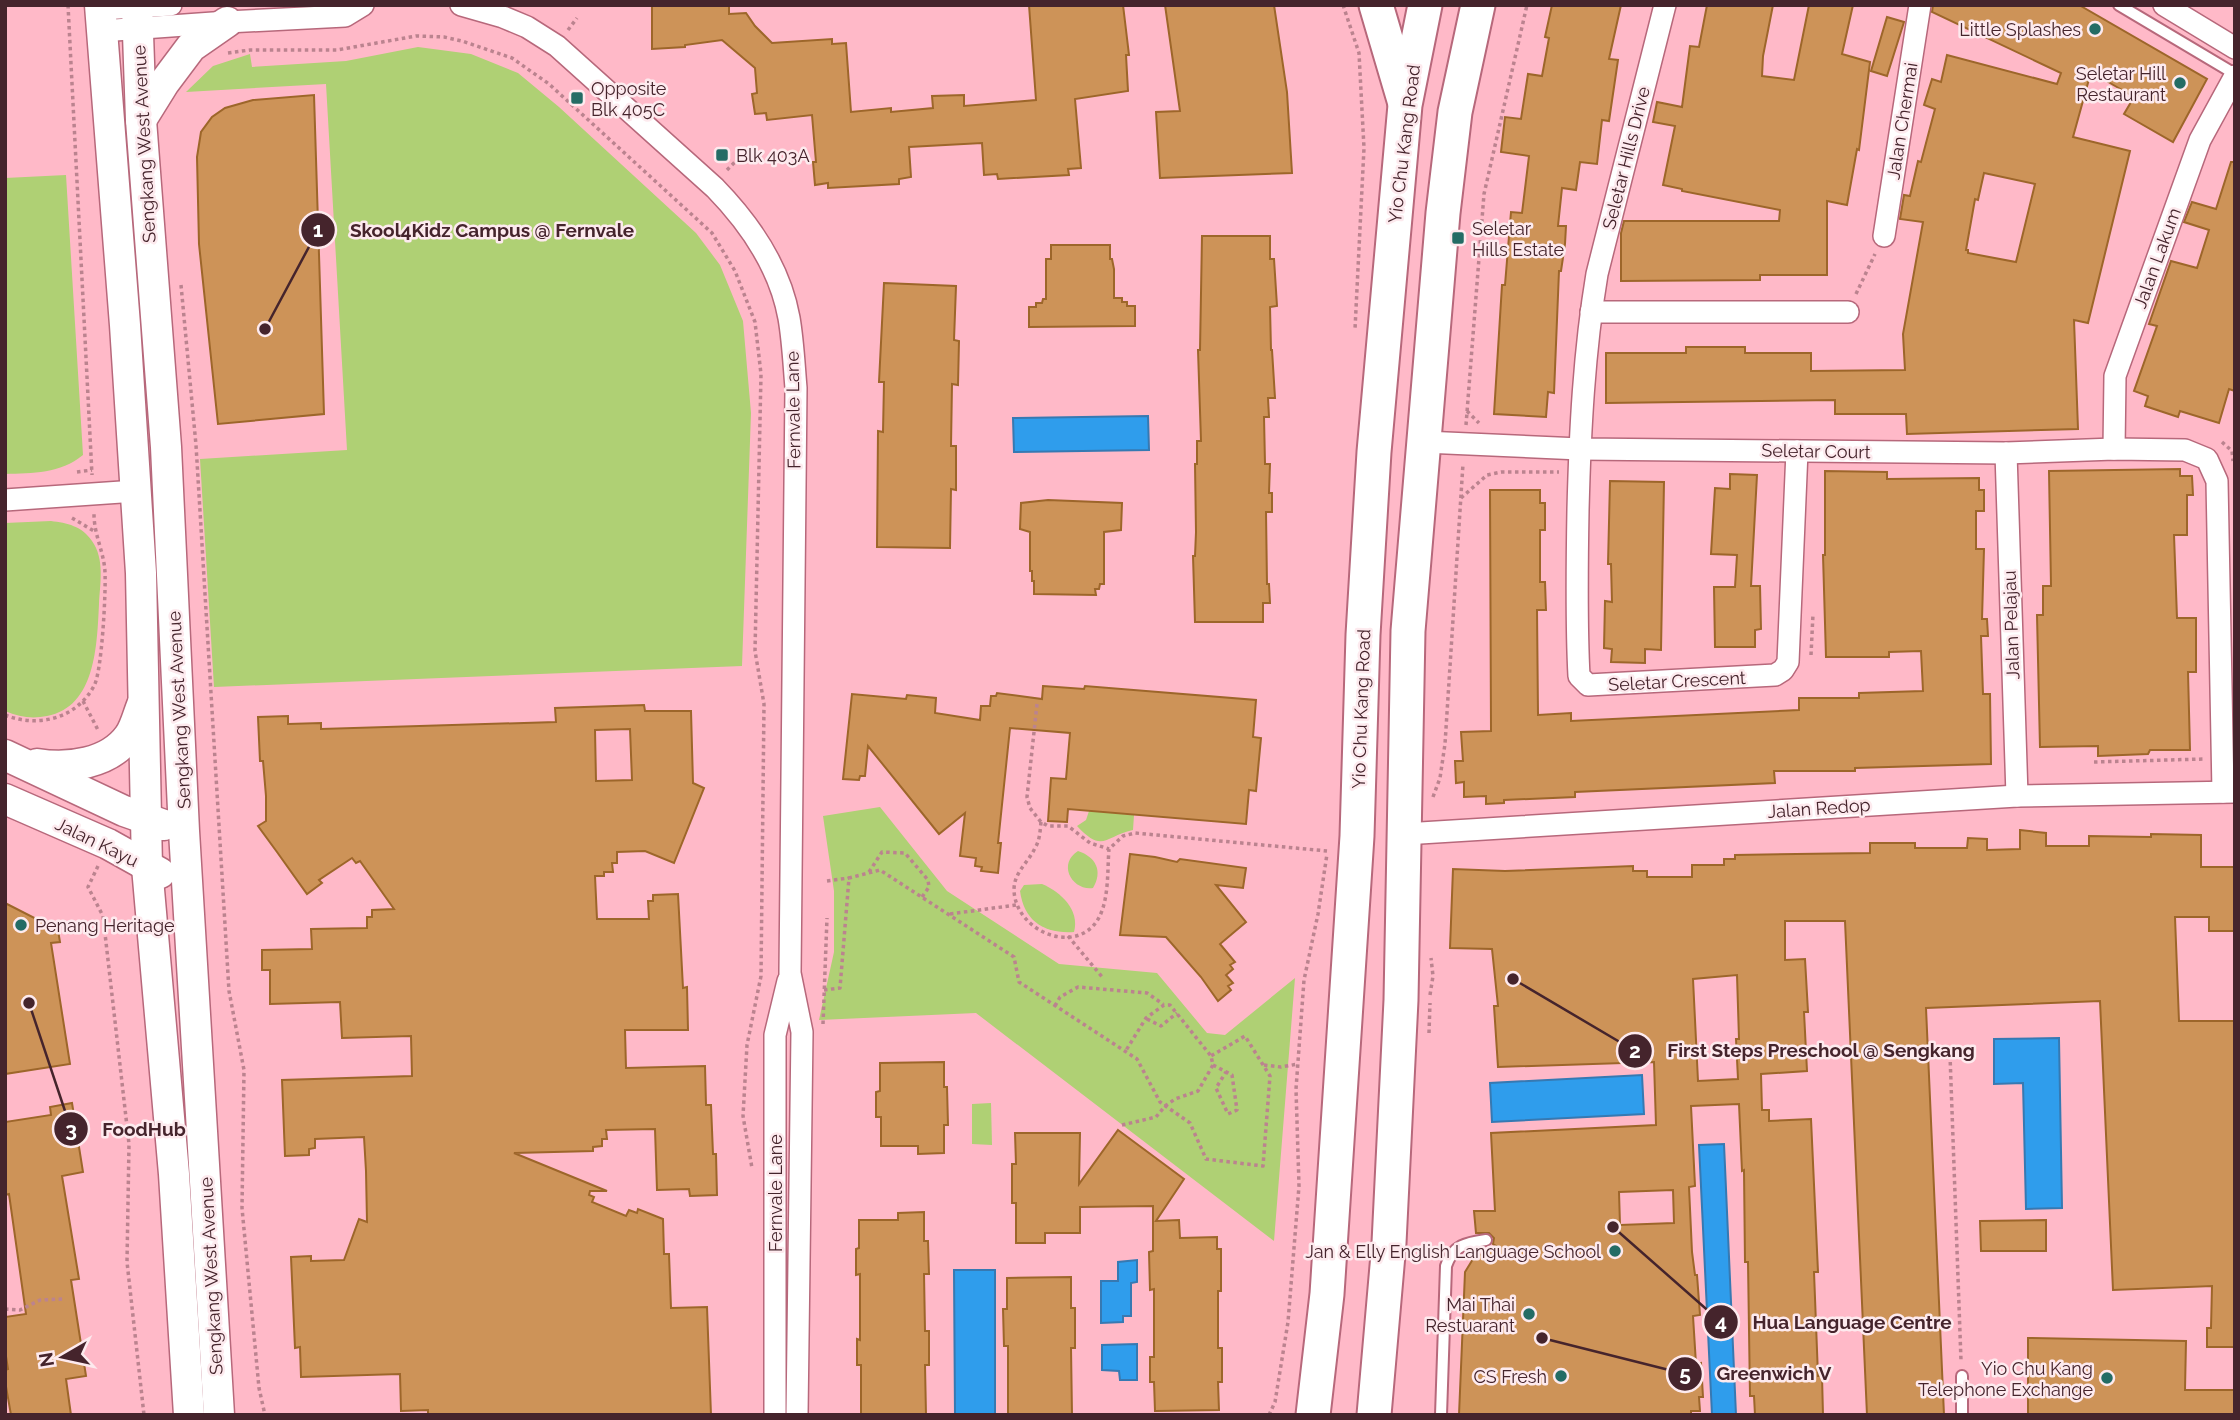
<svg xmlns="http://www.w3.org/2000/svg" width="2240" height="1420" viewBox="0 0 2240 1420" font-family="Raleway,sans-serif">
<rect width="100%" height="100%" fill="#ffb9c8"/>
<g fill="#afd074">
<polygon points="418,47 471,54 518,73 559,107 696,233 720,265 743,321 751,413 742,666 214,687 200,459 347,450 326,84 186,92 213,66 250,54 252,67 346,61"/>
<path d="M66 175 83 455C60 474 33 473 5 474V178Z"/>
<path d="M51 521C67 523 82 526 92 541 105 559 100 584 99 604 97 644 96 707 47 716 32 719 19 717 5 711V523Z"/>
<polygon points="880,807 947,891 1059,964 1157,973 1207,1033 1225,1035 1295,978 1274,1241 976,1013 819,1020 834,952 834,891 823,816"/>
<path d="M1089 811 1134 815 1133 830C1105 836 1103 854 1077 826L1086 820Z"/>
<path d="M1078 851C1096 857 1103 871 1093 888 1072 891 1057 864 1078 851Z"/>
<path d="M1042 884C1061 892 1080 910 1074 932 1044 934 1024 921 1020 891L1024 885Z"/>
<polygon points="991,1103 992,1145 972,1144 972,1104"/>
</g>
<g fill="#2f9dec" stroke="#3679b2" stroke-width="2">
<polygon points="1148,416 1149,450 1014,452 1013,418"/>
<polygon points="2059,1038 2062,1208 2026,1209 2023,1083 1994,1084 1994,1039"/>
<polygon points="1642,1075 1644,1114 1492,1122 1490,1083"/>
<polygon points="1724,1144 1736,1415 1712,1415 1699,1145"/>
<polygon points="1137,1260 1137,1282 1131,1283 1131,1316 1123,1316 1123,1322 1101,1323 1101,1281 1118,1281 1118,1262"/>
<polygon points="954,1270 995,1270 995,1415 955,1415"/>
<polygon points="1137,1344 1137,1380 1120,1380 1119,1371 1102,1370 1102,1345"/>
</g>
<g fill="#cd9358" stroke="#9d662a" stroke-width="2" fill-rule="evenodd">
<polygon points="652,5 729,5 729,14 746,13 755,26 772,43 832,39 832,44 846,43 851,112 891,108 891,112 933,108 932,96 964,95 964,106 1036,100 1029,5 1123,5 1129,55 1126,55 1128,91 1075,99 1081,168 1068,169 1069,175 998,179 997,174 984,175 982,143 909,147 911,177 899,179 899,184 828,188 828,183 815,185 813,162 816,162 812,115 767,120 766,113 755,114 752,94 757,93 755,68 722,40 685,45 685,47 652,49"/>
<polygon points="1165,5 1274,5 1287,92 1292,173 1160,178 1156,112 1180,111"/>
<polygon points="1552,5 1621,5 1609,59 1618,60 1609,121 1602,120 1597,164 1580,162 1576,190 1562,188 1558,226 1566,226 1565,244 1561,271 1559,271 1554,393 1548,392 1546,417 1494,414 1502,285 1505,285 1511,212 1522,213 1529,156 1501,152 1505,117 1521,119 1528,74 1542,76 1549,38 1545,37"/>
<polygon points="1707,5 1773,5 1763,56 1762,76 1794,80 1809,5 1853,5 1842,54 1870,62 1859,150 1857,149 1847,205 1827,201 1827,275 1760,275 1760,280 1621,281 1621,233 1624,221 1779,221 1780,210 1682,191 1682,189 1663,185 1675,126 1653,122 1657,102 1682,107 1690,46 1699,47"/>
<path d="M1933 5H2079L2207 79 2173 142 2124 114 2134 97 2091 72 2073 137 2130 151 2088 323 2074 320 2078 429 1907 434 1906 414H1835V400L1606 403V353H1686V347H1745V353H1811V371L1905 370 1903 334 1923 222 1900 219 1904 195 1910 196 1918 161 1921 162 1935 109 1924 105 1932 79 1941 82 1947 55 2057 84 2061 73 1932 12ZM1984 173 2035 184 2016 262 1968 253V250H1966L1975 199 1978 200Z"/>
<polygon points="1887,17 1904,22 1887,76 1871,71"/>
<polygon points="314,95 324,414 218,424 199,244 197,157 201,132 212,117 225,108 253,100"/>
<polygon points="2231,162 2235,162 2235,391 2229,389 2219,423 2180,411 2178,417 2145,406 2148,396 2134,391 2157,326 2149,324 2171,261 2197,268 2209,230 2184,222 2192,202 2216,209"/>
<polygon points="1202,236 1270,236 1270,259 1274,259 1277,306 1270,307 1271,350 1272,350 1275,398 1268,398 1269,417 1264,417 1265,464 1270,464 1269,493 1272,493 1272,512 1266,512 1267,584 1269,584 1270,603 1263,603 1263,622 1195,622 1193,556 1195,556 1196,532 1195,464 1197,464 1197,441 1201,441 1198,350 1200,350"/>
<polygon points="1051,245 1110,245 1110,259 1112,259 1114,269 1114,298 1122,298 1122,302 1127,302 1127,306 1135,306 1135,326 1029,327 1029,307 1036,307 1036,303 1042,303 1043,299 1046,299 1046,259 1051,259"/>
<polygon points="884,283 956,286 954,340 959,341 958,385 952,384 951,446 956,446 956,490 951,489 950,548 877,547 878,431 883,432 884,382 879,382"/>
<polygon points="2180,469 2180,476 2192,476 2193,495 2187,495 2187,535 2174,535 2177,618 2196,618 2196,672 2188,672 2190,750 2150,750 2148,754 2098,756 2098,746 2040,747 2037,615 2043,615 2043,586 2051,586 2049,471"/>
<polygon points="1825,471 1887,472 1887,479 1979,478 1979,490 1984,490 1984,511 1976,511 1976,549 1984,549 1982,619 1987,619 1988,636 1981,636 1983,694 1990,694 1991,764 1855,768 1855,771 1774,771 1775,783 1575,792 1575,797 1504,800 1504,803 1486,804 1486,796 1464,797 1464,782 1456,783 1455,761 1463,761 1461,732 1491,731 1490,490 1540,490 1540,503 1545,503 1545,530 1540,530 1540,582 1545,582 1546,610 1537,610 1538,715 1571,713 1571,721 1799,710 1799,698 1859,698 1859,693 1923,691 1921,651 1889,652 1889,657 1826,657 1823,555 1825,555"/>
<polygon points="1730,474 1757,475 1751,586 1760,586 1761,629 1755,630 1755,647 1715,647 1714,587 1735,587 1737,555 1711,554 1715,488 1730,489"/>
<polygon points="1610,481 1664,482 1661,650 1645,649 1645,663 1611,662 1612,649 1604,648 1605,601 1612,602 1611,564 1608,564"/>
<polygon points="1048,500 1122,503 1121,530 1104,532 1104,584 1100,584 1099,589 1095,589 1096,595 1034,594 1034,581 1032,581 1032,571 1030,571 1030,532 1020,529 1021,503"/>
<polygon points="1043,686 1084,689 1085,686 1256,700 1253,737 1261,738 1256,791 1249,790 1246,824 1068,809 1067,822 1048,821 1051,778 1066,779 1070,733 1010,728 998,843 1001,843 998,873 981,871 982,867 975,866 976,858 960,856 965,813 939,834 868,746 865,776 860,776 859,780 843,779 852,694 906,699 907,695 936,698 935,713 980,720 981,706 990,706 991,696 996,696 997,693 1042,699"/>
<path d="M644 705 645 711H691L693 783 704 788 674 863 645 851 617 852V863H612L613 872H604V876H595L597 919H649L648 901H653V895L678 894 683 988 687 987 688 1030H625L626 1068 705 1066 706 1105H711L713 1154H716L717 1195 690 1196 689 1189 657 1190 655 1129 606 1130 607 1139H602V1146L593 1147V1151L514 1153 607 1191H590L589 1195 594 1197 592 1202 626 1216 629 1210 637 1213 638 1209 663 1219 664 1254H669L671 1308 707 1307 711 1415H428V1410L401 1411 400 1374 301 1377 300 1347 295 1348 291 1257 311 1256V1261L344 1260 359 1219 367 1222 366 1171 364 1137 315 1139V1148L309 1149V1155L285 1156 282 1080 412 1076 411 1036 342 1038 340 1002 270 1004V970H262V950L312 949 311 929 367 928V917H372V910L394 909 360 861 356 863 352 858 319 880 322 883 307 894 277 852 258 826 266 821V796L263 761H260L258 717 288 716V724L321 723V729L556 722 555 708ZM630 729 632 780 596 781 595 730Z"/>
<path d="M2020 830 2046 833V846H2089V836L2151 837V834L2201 835V867H2235V931H2209V917H2175L2179 1021H2235V1347H2207V1328H2211L2212 1286 2113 1290 2100 1001 1926 1008 1944 1415H1867L1845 921H1785V960L1805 959 1808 1012H1804L1807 1071 1761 1074 1762 1110H1769V1121L1811 1119 1818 1272H1814L1818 1376H1822L1823 1415H1755L1754 1396H1750L1748 1262H1745L1744 1170 1742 1171 1739 1104 1691 1106 1695 1186 1689 1187 1692 1252 1695 1275H1697L1700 1315 1693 1316 1696 1364 1701 1363 1703 1397H1699L1700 1411H1691V1415H1459L1465 1272 1473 1259 1496 1246 1493 1244 1494 1238 1489 1233H1476L1474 1211H1495L1491 1133 1656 1125 1654 1062 1498 1067 1494 1006H1498L1492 949 1450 948 1453 869 1505 871 1633 866V871H1647V877H1692V865H1724V859H1735V855L1870 853V843H1915V848H1967L1968 838 1987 839V850L2020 849ZM1737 975 1739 1039H1736L1738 1079 1698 1081 1693 979ZM1673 1190 1674 1223 1620 1225 1619 1192Z"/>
<polygon points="1130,854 1155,857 1177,862 1180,859 1246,868 1243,888 1216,885 1246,922 1220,944 1235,962 1230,965 1233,969 1226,975 1233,983 1228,986 1231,990 1218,1001 1201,977 1166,937 1120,935"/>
<polygon points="5,903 48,925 57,924 60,942 51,943 70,1064 5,1074"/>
<polygon points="944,1062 944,1087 947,1087 948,1125 944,1125 944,1153 918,1154 918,1146 881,1146 881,1117 876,1117 876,1092 880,1091 880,1063"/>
<polygon points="72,1103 83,1172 62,1176 79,1279 71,1280 86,1376 66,1379 71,1415 11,1415 5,1381 5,1370 8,1369 5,1350 5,1317 26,1314 9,1194 5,1195 5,1122 51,1115 50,1107"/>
<polygon points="1118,1130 1184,1179 1156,1221 1179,1220 1180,1238 1217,1237 1217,1249 1221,1249 1221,1291 1218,1291 1218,1348 1222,1348 1222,1382 1218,1382 1219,1410 1155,1411 1154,1382 1150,1382 1150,1357 1154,1357 1154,1289 1150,1290 1149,1252 1153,1251 1153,1206 1080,1207 1080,1233 1045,1233 1045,1243 1016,1243 1016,1203 1012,1203 1012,1164 1016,1164 1015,1133 1080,1133 1079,1184"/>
<polygon points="924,1212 924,1241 928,1241 929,1274 924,1274 925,1331 929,1331 929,1365 925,1365 926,1415 861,1415 861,1365 857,1365 857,1339 860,1340 860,1274 856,1275 856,1249 859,1248 859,1220 898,1220 898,1213"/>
<polygon points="2046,1220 2046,1251 1981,1251 1980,1221"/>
<polygon points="1071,1277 1071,1308 1075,1308 1075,1348 1071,1348 1072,1415 1008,1415 1008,1346 1004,1346 1003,1309 1007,1309 1007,1278"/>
<polygon points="2028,1338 2186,1341 2185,1390 2235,1390 2235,1415 2028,1415"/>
</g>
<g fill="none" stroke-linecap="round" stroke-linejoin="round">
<g stroke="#b7687b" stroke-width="14">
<g id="lane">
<polyline points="2119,5 2235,74"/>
<path d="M1441 1415 1446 1266C1453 1245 1466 1243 1486 1240"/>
<polyline points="1962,1415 1962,1376"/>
</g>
</g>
<g stroke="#b7687b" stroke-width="24">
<g id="street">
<path d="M461 5 503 17 527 27 557 46 715 188C750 224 780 268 789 318 793 341 794 365 796 388L790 973 802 1032 797 1415"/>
<path d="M1665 5 1597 274C1584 352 1580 431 1578 510 1577 565 1576 620 1579 676L1588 685 1775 675 1783 670 1788 662 1797 451"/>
<polyline points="2164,5 2235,48"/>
<polyline points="100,9 171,5"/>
<polyline points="101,31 227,22 345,16 363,5"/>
<polyline points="1884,236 1920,5"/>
<polyline points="1591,312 1848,312"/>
<polyline points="1424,442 1580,449 2006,453 2114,449 2185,450 2207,459 2217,481 2223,792"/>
<polyline points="2114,449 2115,376 2200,140 2235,76"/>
<polyline points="2006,453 2017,796"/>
<polyline points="5,500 136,491"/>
<polyline points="1404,834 2017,796 2235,792"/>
<polyline points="775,1415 775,1035 788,981"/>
</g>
</g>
<g stroke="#b7687b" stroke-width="33">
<g id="secondary">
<polyline points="100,5 125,325 141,573 147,867 174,1174 189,1415"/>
<polyline points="137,5 141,120 166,447 184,831 219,1415"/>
<polyline points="141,120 164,83 191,47 227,22"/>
<polyline points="5,755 124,811 164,825"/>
<path d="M37 764C68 769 109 764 129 736 135 728 138 715 142 705"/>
<polyline points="5,799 108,844 160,873"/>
</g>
</g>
<g stroke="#b7687b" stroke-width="37">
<g id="primary">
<polyline points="1376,5 1404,100"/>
<polyline points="1313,1415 1327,1294 1357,836 1363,635 1374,452 1405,105 1425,5"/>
<polyline points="1374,1415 1389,1243 1401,1000 1408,631 1443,213 1455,112 1478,5"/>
</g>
</g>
<g stroke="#bb838f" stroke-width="3.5" stroke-dasharray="3.5 3.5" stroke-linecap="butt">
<polyline points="68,5 92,475"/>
<polyline points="1343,5 1359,53 1364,148 1355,329"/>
<polyline points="568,30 577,18"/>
<polyline points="228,53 250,50 337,50 416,36 444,37 462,41 512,58 549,84 712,233 735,271 755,322 761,374 755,651 764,704 761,976 747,1045 743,1116 752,1168"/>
<polyline points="727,170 739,158"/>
<polyline points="181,285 196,445 229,991 244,1070 242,1208 259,1388 265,1415"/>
<polyline points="1856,294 1875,254"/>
<polyline points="1467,411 1479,423"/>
<polyline points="1466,425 1484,194 1527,5"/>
<polyline points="2222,442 2232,451 2233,461"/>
<polyline points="77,472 92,470"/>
<polyline points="1461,498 1487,475 1501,472 1559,472"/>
<polyline points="72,518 94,531"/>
<polyline points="1811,655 1813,614"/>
<polyline points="83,701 98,730"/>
<polyline points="1037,704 1027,797 1030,808 1041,822 1048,826 1068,826 1090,843 1109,849"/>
<path d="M5 715C38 728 76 719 94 686 102 672 106 591 105 572 104 552 94 535 94 514"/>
<polyline points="2094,762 2204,759"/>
<polyline points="1433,797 1440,778 1445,744 1463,464"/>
<path d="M1041 822C1040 831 1040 840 1035 848 1028 863 1014 872 1014 890 1015 928 1067 953 1093 926 1110 908 1107 872 1109 849L1123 836 1135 833 1327 851"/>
<polyline points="98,866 88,887 103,916 129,1144 127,1262 144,1415"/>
<polyline points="869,872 882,852 905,853 928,880 929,887 922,897"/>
<polyline points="827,881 849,878"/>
<polyline points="950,914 1016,905"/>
<polyline points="1068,936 1103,978"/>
<polyline points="824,990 840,988 849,878 880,870 1014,957 1019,982 1137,1059 1160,1102 1190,1123 1206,1159 1263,1166 1270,1076 1245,1036 1211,1056"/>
<polyline points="1430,995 1433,976 1431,958"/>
<polyline points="1055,1006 1060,997 1078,987 1147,993 1163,1004"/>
<polyline points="1147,1019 1161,1026 1177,1013"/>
<polyline points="823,1024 827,918"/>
<polyline points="1429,1033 1430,1003"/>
<polyline points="1950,1055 1961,1361"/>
<polyline points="1213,1065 1232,1075 1237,1110 1228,1114 1216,1088 1226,1072"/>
<polyline points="1264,1065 1281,1067 1298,1064"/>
<polyline points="1122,1125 1156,1117 1165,1106 1175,1099 1198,1091 1213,1065 1211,1056 1170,1005 1164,1005 1146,1018 1125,1052"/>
<polyline points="5,1309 20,1310 40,1300 64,1299"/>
<polyline points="1269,1415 1275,1402 1288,1322 1299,1186 1296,1089 1304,980 1318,914 1327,854"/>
</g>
<use href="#lane" stroke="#fff" stroke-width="10"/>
<use href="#street" stroke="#fff" stroke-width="21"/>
<use href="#secondary" stroke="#fff" stroke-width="30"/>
<use href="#primary" stroke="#fff" stroke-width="33"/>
</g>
<g fill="#246c65" stroke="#fdeaee" stroke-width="2.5">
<circle cx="2095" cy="29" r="7"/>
<circle cx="2180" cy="83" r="7"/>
<rect x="570" y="91" width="14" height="14" rx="3.5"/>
<rect x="715" y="148" width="14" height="14" rx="3.5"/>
<rect x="1451" y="231" width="14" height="14" rx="3.5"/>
<circle cx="21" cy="925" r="7"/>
<circle cx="1615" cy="1251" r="7"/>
<circle cx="1529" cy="1314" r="7"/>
<circle cx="1561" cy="1376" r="7"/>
<circle cx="2107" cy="1378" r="7"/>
</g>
<g text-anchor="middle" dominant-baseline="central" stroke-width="5" stroke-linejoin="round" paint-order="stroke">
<g font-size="18" fill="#45242c" stroke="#fdeaee" text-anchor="end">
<text x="2081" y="29">Little Splashes</text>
<text x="2166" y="73">Seletar Hill<tspan x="2166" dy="21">Restaurant</tspan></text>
<text x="591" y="88" text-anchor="start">Opposite<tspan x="591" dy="21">Blk 405C</tspan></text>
<text x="736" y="155" text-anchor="start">Blk 403A</text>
<text x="1472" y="228" text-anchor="start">Seletar<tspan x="1472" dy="21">Hills Estate</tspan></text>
<text x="35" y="925" text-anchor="start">Penang Heritage</text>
<text x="1601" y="1251">Jan &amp; Elly English Language School</text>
<text x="1515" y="1304">Mai Thai<tspan x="1515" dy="21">Restuarant</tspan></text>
<text x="2093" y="1368">Yio Chu Kang<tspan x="2093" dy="21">Telephone Exchange</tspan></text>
<text x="1547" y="1376">CS Fresh</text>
</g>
<g font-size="18" fill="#45242c" stroke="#fdeaee">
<text transform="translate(1902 121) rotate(-81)">Jalan Chermai</text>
<text transform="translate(144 144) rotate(-93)">Sengkang West Avenue</text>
<text transform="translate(1404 144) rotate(-83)">Yio Chu Kang Road</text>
<text transform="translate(1626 158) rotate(-76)">Seletar Hills Drive</text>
<text transform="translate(2157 258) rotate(-70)">Jalan Lakum</text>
<text transform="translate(793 410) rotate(-91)">Fernvale Lane</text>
<text transform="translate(1816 451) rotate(1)">Seletar Court</text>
<text transform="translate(2011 625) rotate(-92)">Jalan Pelajau</text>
<text transform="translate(1677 681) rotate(-3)">Seletar Crescent</text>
<text transform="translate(1361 709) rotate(-88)">Yio Chu Kang Road</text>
<text transform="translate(179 710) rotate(-93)">Sengkang West Avenue</text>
<text transform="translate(1819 808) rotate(-4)">Jalan Redop</text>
<text transform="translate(97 842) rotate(26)">Jalan Kayu</text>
<text transform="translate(775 1193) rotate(-90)">Fernvale Lane</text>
<text transform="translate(211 1276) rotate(-93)">Sengkang West Avenue</text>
</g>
</g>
<path fill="none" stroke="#45242c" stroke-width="2.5" d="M265 329L318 230M1513 979L1635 1051M29 1003L71 1129M1613 1227L1721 1322M1542 1338L1685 1374"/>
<g fill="#45242c" stroke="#fdeaee" stroke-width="2.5">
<circle cx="265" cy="329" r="7"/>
<circle cx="1513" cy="979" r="7"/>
<circle cx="29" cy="1003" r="7"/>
<circle cx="1613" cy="1227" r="7"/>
<circle cx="1542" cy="1338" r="7"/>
<circle cx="318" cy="230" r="18"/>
<circle cx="1635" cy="1051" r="18"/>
<circle cx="71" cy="1129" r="18"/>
<circle cx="1721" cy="1322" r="18"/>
<circle cx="1685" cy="1374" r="18"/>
</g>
<g font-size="21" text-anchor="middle" font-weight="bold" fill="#fff">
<text x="318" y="237">1</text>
<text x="1635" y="1058">2</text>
<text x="71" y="1137">3</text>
<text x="1721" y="1329">4</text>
<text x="1685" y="1381">5</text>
</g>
<g font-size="19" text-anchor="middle" font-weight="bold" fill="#45242c" stroke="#fdeaee" stroke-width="5" stroke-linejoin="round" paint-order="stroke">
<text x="492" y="237">Skool4Kidz Campus @ Fernvale</text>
<text x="1821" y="1057">First Steps Preschool @ Sengkang</text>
<text x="144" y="1136">FoodHub</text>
<text x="1852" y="1329">Hua Language Centre</text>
<text x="1774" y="1380">Greenwich V</text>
</g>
<rect width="2240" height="1420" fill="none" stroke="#45242c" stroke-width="14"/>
<g transform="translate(63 1357) rotate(261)" stroke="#fdeaee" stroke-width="5" paint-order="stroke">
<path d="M0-5L12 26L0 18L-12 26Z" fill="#45242c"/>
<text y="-10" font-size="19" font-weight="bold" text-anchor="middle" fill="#45242c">N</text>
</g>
</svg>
